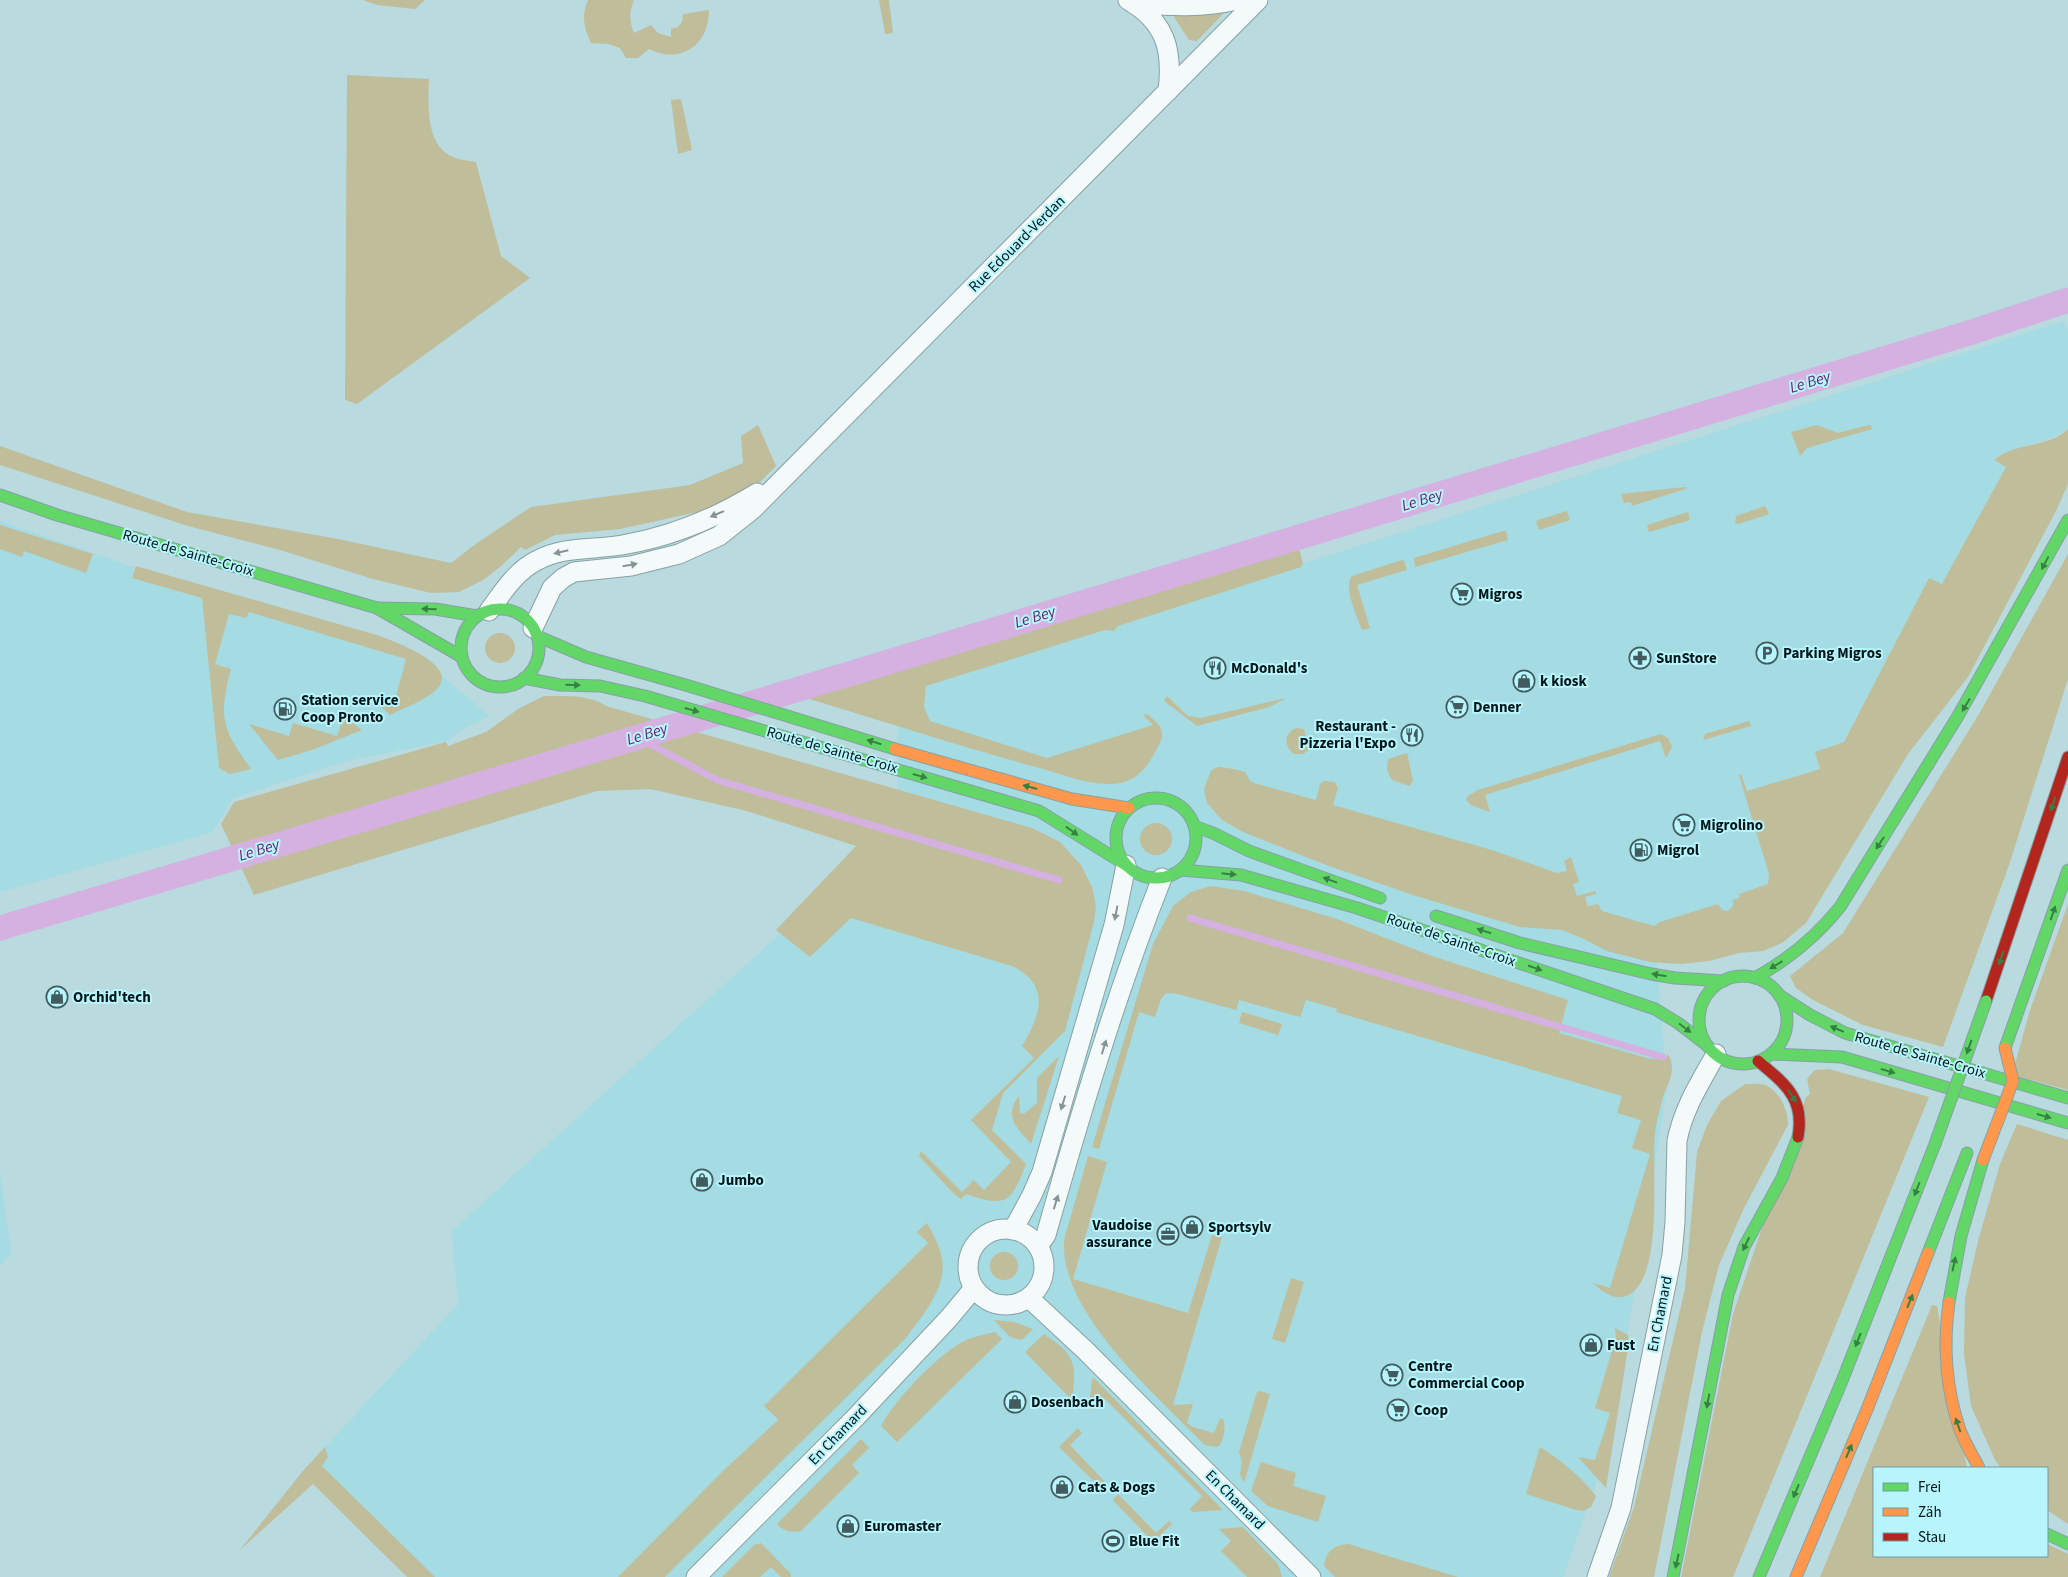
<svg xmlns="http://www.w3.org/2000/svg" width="2068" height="1577" viewBox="0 0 2068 1577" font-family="'Source Sans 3',sans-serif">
<rect width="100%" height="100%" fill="#b9dadf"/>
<g fill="#a5dbe2">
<polygon points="2064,321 2068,332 2068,429 2054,437 2002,453 1994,460 2006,467 1942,585 1929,578 1844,742 1815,752 1820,769 1747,791 1742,775 1769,874 1768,884 1739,894 1740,897 1733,900 1733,906 1728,911 1722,910 1718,904 1654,927 1667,1088 1610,1443 1563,1577 407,1577 302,1472 458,1304 452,1231 896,829 899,685 1314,560"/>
<polygon points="0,521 131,566 405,645 490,716 461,730 447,741 347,761 233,798 213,832 0,892"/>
<polygon points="0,1173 11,1254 0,1265"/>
</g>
<g fill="#c0bd9a">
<polygon points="363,0 425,0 415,9 377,5"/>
<path d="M588 0H634C629 12 629 21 634 33L651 25 658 33 671 37V29L678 27 682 22 683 14 709 10C709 45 681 65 649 49L638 58H626L620 48 608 44 591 43C584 28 581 16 588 0Z"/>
<polygon points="879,0 889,0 893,33 885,34"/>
<polygon points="1224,13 1197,41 1189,40 1174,17 1176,15"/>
<path d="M347 75 429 79C428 102 426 138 446 153 455 160 465 160 476 162L501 256 530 278 357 404 345 400Z"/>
<polygon points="681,99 692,150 678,154 671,100"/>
<polygon points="758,425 776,466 758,484 733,500 702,511 620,529 555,535 525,550 521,547 500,567 483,580 459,592 431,593 373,579 280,550 188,526 0,465 0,446 187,512 338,539 451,563 477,543 531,507 690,485 743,463 741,436"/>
<polygon points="1817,425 1838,433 1869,425 1871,425 1872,429 1807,448 1800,456 1791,432"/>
<path d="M2068 429V484L2056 511 1968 677 1908 754 1806 923 1782 943 1763 951 1739 953 1709 961 1681 964 1650 962 1607 951 1582 938 1562 930 1520 927 1416 896 1329 866 1243 832 1222 820 1207 803 1204 789 1211 771 1215 768 1220 767 1234 769 1245 772 1250 781 1254 783 1316 800 1320 784 1324 781 1335 782 1338 788 1333 805 1492 850 1557 873 1567 871 1564 861 1571 857 1579 882 1573 884 1577 896 1596 891V894L1585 897 1588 906 1598 904 1602 911 1654 926 1660 922 1718 904 1722 910 1728 911 1733 906V900L1740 897 1739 894 1768 884 1769 874 1739 775 1741 774 1747 791 1820 769 1815 752 1844 742 1929 578 1942 584 2006 467 1994 460C2014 442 2049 448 2068 429Z"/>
<polygon points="1684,487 1688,488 1632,506 1631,502 1624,503 1621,494"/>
<polygon points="1765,506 1769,513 1767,515 1738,524 1735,523 1736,516"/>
<polygon points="1567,511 1570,520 1539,530 1536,522 1538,520"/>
<polygon points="1688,512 1690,520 1649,532 1647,525"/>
<polygon points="0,525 93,554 86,573 24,551 22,557 0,549"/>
<polygon points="1503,531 1506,531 1508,540 1415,567 1414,558"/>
<path d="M1297 542 1303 563 1301 567 1118 626 1114 631 1105 630 926 686 924 707 930 721 1047 758 1153 725 1143 715 1147 714C1158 723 1167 730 1159 745 1150 762 1141 779 1120 783 1092 788 1060 773 1032 766 952 744 873 718 793 694Z"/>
<polygon points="2068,554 2068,679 2009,865 1943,1047 1863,1025 1813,1000 1796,988 1790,976 1843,933 1979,714"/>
<path d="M1402 560 1404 561 1407 570 1357 585 1370 628 1362 630C1357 616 1343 588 1352 576Z"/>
<path d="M136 566 380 636C397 643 469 668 431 694 419 703 403 708 390 715L376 702 379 695 395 700 406 659 249 612 246 618 229 614 215 664 231 669C218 718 222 728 251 769L230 774 219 768 202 598 132 578Z"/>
<circle cx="500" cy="648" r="15"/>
<path d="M544 696C563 696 590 694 606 706L1032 828 1060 842 1081 865 1092 887 1096 906 1094 922 1065 1031 1003 1093 992 1130 1026 1164C1011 1203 1007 1208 966 1194L961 1199 954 1194 919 1156 921 1151 962 1192 974 1180 984 1190 1011 1162 971 1120 1034 1058 1022 1046C1041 1015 1051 985 1012 966L851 918 810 957 776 930 856 846 747 811 650 789 597 791 254 895 221 824 234 802 446 742 448 746 486 732 518 709Z"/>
<polygon points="1167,696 1188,716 1201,718 1286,698 1269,707 1197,726 1164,701"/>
<polygon points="344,716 362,730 312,750 278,760 249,724 289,736 293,723 337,736"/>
<polygon points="1749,721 1751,726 1703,740 1705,734"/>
<path d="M1297 728 1304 729 1310 749 1303 754H1294C1283 746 1284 732 1297 728Z"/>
<polygon points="1661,734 1668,738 1672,747 1666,758 1660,741 1485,795 1490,812 1471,805 1466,800 1468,796 1478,790"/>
<polygon points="1407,753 1413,781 1409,786 1392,780 1387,770 1388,759"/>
<circle cx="1156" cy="839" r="16"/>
<path d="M1210 886 1244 891 1337 919 1429 955 1568 1000 1559 1033 1651 1059 1666 1058 1668 1054C1671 1059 1672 1063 1672 1068 1672 1078 1666 1088 1663 1097 1660 1109 1656 1122 1655 1134 1651 1169 1665 1282 1626 1296 1615 1301 1601 1291 1593 1283L1610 1288 1650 1154 1632 1148 1641 1120 1617 1113 1622 1096 1336 1012 1337 1009 1306 1000 1300 1017 1239 1000 1236 1010 1178 994 1166 993 1161 999 1155 1017 1139 1012 1099 1149 1092 1147 1153 944 1173 906 1191 892Z"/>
<polygon points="2068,904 2068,1090 2012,1075 2030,1010"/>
<polygon points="1242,1012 1282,1024 1278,1035 1239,1023"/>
<path d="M1059 1056 1031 1144C1017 1128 1003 1116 1019 1096L1020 1113 1024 1114 1037 1103V1078Z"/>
<polygon points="1829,1069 1929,1097 1733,1577 1681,1577 1733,1314 1806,1097 1810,1094 1807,1079 1815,1070"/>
<path d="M1745 1084C1751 1084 1759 1083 1765 1085 1780 1091 1788 1110 1788 1125L1744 1208 1719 1265 1702 1332 1654 1577H1609L1634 1507 1685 1289 1697 1152 1707 1125 1721 1101Z"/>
<polygon points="2017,1124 2068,1140 2068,1524 2047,1510 2047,1468 2001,1468 1995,1460 1971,1406 1964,1354 1965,1298 1978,1241 2000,1164"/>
<path d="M1088 1156 1107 1162 1073 1279 1188 1313 1212 1235 1222 1237 1173 1405 1193 1404 1187 1423 1193 1427 1214 1433 1220 1418 1224 1420C1225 1431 1225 1438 1218 1447L1205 1445C1159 1398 1062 1315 1064 1244 1064 1236 1068 1227 1070 1219 1076 1198 1082 1177 1088 1156Z"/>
<path d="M927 1223C933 1234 940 1246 942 1259 947 1288 922 1316 906 1338L665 1577H618L724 1470 777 1421 778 1419 764 1406 928 1243 917 1232Z"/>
<circle cx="1004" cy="1266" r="14"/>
<polygon points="1291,1278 1304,1282 1285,1343 1272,1339"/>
<polygon points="1932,1305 1937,1306 1967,1468 1874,1468 1874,1556 2047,1556 2047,1544 2068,1554 2068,1577 1820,1577"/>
<polygon points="994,1320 1014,1322 1033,1329 1022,1340 1010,1337"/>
<polygon points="1615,1328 1628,1335 1629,1342 1606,1488 1578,1457 1595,1460 1610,1413 1595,1408 1616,1337"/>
<path d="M995 1332 1002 1339 897 1442 881 1426C894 1400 941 1351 968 1339 977 1336 986 1334 995 1332Z"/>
<path d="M1044 1334C1063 1347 1076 1355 1074 1381 1073 1387 1074 1392 1071 1397L1068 1396 1025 1352Z"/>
<polygon points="1092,1378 1095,1379 1223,1510 1192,1512 1190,1509 1202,1496 1105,1399 1093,1410 1089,1408"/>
<polygon points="1260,1391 1270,1394 1244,1483 1240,1474 1242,1462 1239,1452 1257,1392"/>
<polygon points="1078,1428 1082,1433 1070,1445 1105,1482 1100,1487 1059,1447"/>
<path d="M861 1439 869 1448 852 1465 859 1473 801 1531C790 1533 784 1531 777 1524Z"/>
<polygon points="325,1447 328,1457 322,1466 435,1577 407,1577 313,1484 240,1550 302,1472"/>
<path d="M1540 1447C1561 1461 1580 1475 1596 1496L1591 1507 1583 1511 1576 1510 1526 1494Z"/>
<polygon points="1261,1462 1296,1473 1293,1486 1326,1496 1318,1522 1268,1506 1251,1491"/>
<polygon points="1118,1494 1156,1533 1169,1521 1172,1524 1153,1542 1113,1500"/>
<polygon points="1243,1527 1278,1564 1282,1577 1247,1577 1221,1551 1231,1541 1219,1529"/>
<polygon points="761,1543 791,1574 791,1577 781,1577 771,1567 760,1577 722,1577 754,1545"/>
<path d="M1349 1544 1358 1547 1458 1577H1335L1324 1566C1326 1551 1334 1545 1349 1544Z"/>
</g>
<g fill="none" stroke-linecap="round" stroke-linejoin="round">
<g stroke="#d4b1e1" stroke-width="7">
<polyline points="637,737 717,780 1059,880"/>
<polyline points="1190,918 1663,1057"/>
</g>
<polyline stroke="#d4b1e1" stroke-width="25" points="0,928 859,671 1972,332 2068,300"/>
<g stroke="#87a1a5" stroke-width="21">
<g id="street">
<path d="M1128 0C1166 22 1173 50 1168 91"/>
<path d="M1134 4C1170 6 1202 8 1237 0"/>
<path d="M489 611C502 593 516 571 536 561 563 546 593 550 622 545 670 537 716 518 757 493"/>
<polyline points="533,628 552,588 563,578 574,572 631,566 679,554 719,536 753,509 1258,0"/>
<circle cx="1006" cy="1267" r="38"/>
<polyline points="1013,1230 1032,1195 1042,1172 1114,925 1126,865"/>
<path d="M1038 1246 1046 1235C1080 1115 1116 994 1162 878"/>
<polyline points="1029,1298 1086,1351 1311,1577"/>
<polyline points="696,1577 855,1418 949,1318 974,1288"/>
<path d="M1597 1577 1621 1508 1672 1255 1675 1222 1677 1141C1683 1109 1700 1083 1716 1054"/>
</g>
</g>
<g stroke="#87a1a5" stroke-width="13">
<g id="fast">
<polyline points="0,495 57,515 377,608 462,657"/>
<polyline points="377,608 435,609 477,616"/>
<circle cx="500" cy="648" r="39"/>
<polyline points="537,636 586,657 689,686 895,749"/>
<polyline points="524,678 560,685 600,686 645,696 1039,811 1126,865"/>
<circle cx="1156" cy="838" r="40"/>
<polyline points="1194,826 1213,833 1249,851 1380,898"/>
<polyline points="1181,870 1241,875 1357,908 1655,1009 1678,1023 1708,1046"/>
<polyline points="1436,916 1520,943 1651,974 1675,978 1724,981"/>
<circle cx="1743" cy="1020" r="44"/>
<path d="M1755 978C1789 959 1816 937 1840 907L1958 716 2068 520"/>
<polyline points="1779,995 1810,1015 1845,1033 2068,1098"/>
<polyline points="2005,1048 2068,870"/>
<polyline points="1771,1054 1842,1057 2068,1123"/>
<polyline points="1928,1253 1967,1153"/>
<polyline points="1949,1302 1961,1236 1983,1160"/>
<polyline points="2047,1534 2068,1544"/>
<polyline points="1673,1577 1728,1295 1744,1247 1782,1178 1798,1137"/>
<polyline points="1759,1577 1842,1381 1935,1144"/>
</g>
</g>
<g stroke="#87a1a5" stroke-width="13">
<g id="slow">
<polyline points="895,749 1072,799 1129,808"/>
<path d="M1949 1302C1943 1345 1946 1389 1960 1430 1965 1443 1973 1456 1979 1468"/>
<polyline points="1796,1577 1868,1407 1928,1253"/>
</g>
</g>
<g stroke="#87a1a5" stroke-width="13">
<g id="jam">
<polyline points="1986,1001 2068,757"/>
<path d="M1758 1061C1785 1084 1805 1098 1798 1137"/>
</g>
</g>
<use href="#street" stroke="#f4f9fa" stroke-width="19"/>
<use href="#fast" stroke="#63d668" stroke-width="11"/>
<use href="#slow" stroke="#ff974d" stroke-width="11"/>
<use href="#jam" stroke="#b3261e" stroke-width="11"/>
<g stroke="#87a1a5" stroke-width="13" stroke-linecap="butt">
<polyline id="fast-bridge" points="1935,1144 1986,1001"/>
</g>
<g stroke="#87a1a5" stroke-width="13" stroke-linecap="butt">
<polyline id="slow-bridge" points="1983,1160 2013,1081 2005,1048"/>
</g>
<use href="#fast-bridge" stroke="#63d668" stroke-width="11"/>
<use href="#slow-bridge" stroke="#ff974d" stroke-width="11"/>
</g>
<defs><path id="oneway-solid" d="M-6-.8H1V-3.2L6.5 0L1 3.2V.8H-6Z" transform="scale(1.25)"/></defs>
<g fill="#879395">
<use href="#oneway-solid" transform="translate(717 514) rotate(157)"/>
<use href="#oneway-solid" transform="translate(561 552) rotate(167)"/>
<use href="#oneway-solid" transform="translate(630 565) rotate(-10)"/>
<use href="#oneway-solid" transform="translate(1116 913) rotate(101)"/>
<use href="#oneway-solid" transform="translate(1104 1047) rotate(-73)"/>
<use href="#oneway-solid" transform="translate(1063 1103) rotate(107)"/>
<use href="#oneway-solid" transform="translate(1056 1202) rotate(-73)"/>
</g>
<g fill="#378045">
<use href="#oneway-solid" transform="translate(2045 563) rotate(118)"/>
<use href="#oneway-solid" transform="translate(429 609) rotate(-178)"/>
<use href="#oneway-solid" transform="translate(573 685) rotate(2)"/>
<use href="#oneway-solid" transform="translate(1966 705) rotate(121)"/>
<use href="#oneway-solid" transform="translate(692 710) rotate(16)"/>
<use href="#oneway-solid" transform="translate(874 742) rotate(-163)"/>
<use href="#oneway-solid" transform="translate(920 776) rotate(16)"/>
<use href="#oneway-solid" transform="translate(1030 787) rotate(-165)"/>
<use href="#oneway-solid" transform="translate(2053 804) rotate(108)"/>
<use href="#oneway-solid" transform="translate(1072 831) rotate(36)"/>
<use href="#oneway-solid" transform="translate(1880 843) rotate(123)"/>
<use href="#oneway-solid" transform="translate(1229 874) rotate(6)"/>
<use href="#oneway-solid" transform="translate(1330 880) rotate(-160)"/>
<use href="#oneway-solid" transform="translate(2053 913) rotate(-71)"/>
<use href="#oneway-solid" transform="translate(1484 931) rotate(-162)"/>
<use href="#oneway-solid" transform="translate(2001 958) rotate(109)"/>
<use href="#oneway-solid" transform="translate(1776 965) rotate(149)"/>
<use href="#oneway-solid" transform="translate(1535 968) rotate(19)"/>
<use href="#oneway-solid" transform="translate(1659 975) rotate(-170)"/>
<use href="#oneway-solid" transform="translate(1685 1028) rotate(37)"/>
<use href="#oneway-solid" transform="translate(1837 1029) rotate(-157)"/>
<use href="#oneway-solid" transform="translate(1969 1047) rotate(110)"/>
<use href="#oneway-solid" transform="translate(1888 1071) rotate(16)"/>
<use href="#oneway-solid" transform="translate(1792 1096) rotate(56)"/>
<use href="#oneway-solid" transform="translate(2044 1116) rotate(16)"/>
<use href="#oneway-solid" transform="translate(1917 1189) rotate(111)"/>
<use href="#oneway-solid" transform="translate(1746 1244) rotate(116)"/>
<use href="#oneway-solid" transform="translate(1954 1264) rotate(-78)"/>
<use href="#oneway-solid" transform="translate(1910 1301) rotate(-68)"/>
<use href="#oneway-solid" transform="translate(1858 1340) rotate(112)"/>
<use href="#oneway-solid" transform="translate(1708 1401) rotate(101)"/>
<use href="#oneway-solid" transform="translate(1958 1425) rotate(-109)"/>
<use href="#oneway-solid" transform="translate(1849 1451) rotate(-67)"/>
<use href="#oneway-solid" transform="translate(1796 1491) rotate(113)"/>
<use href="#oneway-solid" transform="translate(1677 1561) rotate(103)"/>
</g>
<defs>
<g id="supermarket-ring" transform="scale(1.125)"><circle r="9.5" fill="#b7f4fb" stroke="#415b5f" stroke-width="1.5"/><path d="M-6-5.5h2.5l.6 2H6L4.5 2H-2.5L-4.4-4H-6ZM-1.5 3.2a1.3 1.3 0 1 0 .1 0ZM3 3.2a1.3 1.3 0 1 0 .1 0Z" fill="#415b5f"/></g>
<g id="parking-ring" transform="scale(1.125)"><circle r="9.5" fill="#b7f4fb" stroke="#415b5f" stroke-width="1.5"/><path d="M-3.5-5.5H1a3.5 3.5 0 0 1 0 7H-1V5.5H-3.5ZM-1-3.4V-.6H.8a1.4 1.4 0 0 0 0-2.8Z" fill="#415b5f"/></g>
<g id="pharmacy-ring" transform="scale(1.125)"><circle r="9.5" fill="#b7f4fb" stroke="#415b5f" stroke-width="1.5"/><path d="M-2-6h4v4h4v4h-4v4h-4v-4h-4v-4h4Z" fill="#415b5f"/></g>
<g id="restaurant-ring" transform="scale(1.125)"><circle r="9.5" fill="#b7f4fb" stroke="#415b5f" stroke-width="1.5"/><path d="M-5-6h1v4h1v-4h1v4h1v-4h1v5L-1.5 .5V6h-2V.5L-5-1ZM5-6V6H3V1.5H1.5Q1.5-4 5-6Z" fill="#415b5f"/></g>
<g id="shop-ring" transform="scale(1.125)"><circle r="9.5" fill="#b7f4fb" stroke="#415b5f" stroke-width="1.5"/><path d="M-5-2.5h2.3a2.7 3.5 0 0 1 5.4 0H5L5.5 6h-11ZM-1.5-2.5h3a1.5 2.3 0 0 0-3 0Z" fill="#415b5f"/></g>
<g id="fuel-ring" transform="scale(1.125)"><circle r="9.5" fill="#b7f4fb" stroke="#415b5f" stroke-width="1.5"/><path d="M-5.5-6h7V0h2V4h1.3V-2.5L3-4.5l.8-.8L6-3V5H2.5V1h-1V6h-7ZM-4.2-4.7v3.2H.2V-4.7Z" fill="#415b5f"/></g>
<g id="office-ring" transform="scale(1.125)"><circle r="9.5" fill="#b7f4fb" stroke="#415b5f" stroke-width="1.5"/><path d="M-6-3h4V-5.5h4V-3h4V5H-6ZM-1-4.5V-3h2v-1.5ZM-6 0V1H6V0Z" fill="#415b5f"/></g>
<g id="stadium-ring" transform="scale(1.125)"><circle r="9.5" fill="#b7f4fb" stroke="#415b5f" stroke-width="1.5"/><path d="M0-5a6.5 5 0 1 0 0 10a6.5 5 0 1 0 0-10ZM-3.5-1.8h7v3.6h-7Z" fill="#415b5f"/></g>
</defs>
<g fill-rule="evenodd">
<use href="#supermarket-ring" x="1462" y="594"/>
<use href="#parking-ring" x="1767" y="653"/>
<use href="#pharmacy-ring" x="1640" y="658"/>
<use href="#restaurant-ring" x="1215" y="668"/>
<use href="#shop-ring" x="1524" y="681"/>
<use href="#supermarket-ring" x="1457" y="707"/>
<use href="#fuel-ring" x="285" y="709"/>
<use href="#restaurant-ring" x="1412" y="735"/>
<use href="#supermarket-ring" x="1684" y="825"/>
<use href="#fuel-ring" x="1641" y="850"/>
<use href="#shop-ring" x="57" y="997"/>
<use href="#shop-ring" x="702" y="1180"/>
<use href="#shop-ring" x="1192" y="1227"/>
<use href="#office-ring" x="1168" y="1234"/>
<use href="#shop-ring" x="1591" y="1345"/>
<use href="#supermarket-ring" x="1392" y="1375"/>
<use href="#shop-ring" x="1015" y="1402"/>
<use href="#supermarket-ring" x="1398" y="1410"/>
<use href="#shop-ring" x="1062" y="1487"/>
<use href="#shop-ring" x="848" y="1526"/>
<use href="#stadium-ring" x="1113" y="1541"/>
</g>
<g text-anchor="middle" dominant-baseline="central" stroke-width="4" stroke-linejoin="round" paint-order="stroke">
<g font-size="15" fill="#01171a" stroke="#b7f4fb">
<text transform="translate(1017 244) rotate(-45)">Rue Edouard-Verdan</text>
<text transform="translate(188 553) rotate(16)">Route de Sainte-Croix</text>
<text transform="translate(832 750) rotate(16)">Route de Sainte-Croix</text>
<text transform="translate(1451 940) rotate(19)">Route de Sainte-Croix</text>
<text transform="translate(1920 1055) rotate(16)">Route de Sainte-Croix</text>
<text transform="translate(1660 1314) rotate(-79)">En Chamard</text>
<text transform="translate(838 1435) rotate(-46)">En Chamard</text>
<text transform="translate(1235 1500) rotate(45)">En Chamard</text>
</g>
<g font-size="15" font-weight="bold" fill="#01171a" stroke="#b7f4fb" text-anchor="start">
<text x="1478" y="594">Migros</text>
<text x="1783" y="653">Parking Migros</text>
<text x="1656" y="658">SunStore</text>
<text x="1231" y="668">McDonald's</text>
<text x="1540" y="681">k kiosk</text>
<text x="301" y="700">Station service<tspan x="301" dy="17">Coop Pronto</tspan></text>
<text x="1473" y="707">Denner</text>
<text x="1396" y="726" text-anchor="end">Restaurant -<tspan x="1396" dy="17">Pizzeria l'Expo</tspan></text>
<text x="1700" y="825">Migrolino</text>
<text x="1657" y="850">Migrol</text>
<text x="73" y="997">Orchid'tech</text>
<text x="718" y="1180">Jumbo</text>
<text x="1152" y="1225" text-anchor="end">Vaudoise<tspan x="1152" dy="17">assurance</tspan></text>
<text x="1208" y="1227">Sportsylv</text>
<text x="1607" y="1345">Fust</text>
<text x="1408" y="1366">Centre<tspan x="1408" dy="17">Commercial Coop</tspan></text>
<text x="1031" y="1402">Dosenbach</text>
<text x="1414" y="1410">Coop</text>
<text x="1078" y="1487">Cats &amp; Dogs</text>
<text x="864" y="1526">Euromaster</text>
<text x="1129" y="1541">Blue Fit</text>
</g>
<g font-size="16" font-style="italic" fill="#681e6d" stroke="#b7f4fb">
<text transform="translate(1810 382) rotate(-17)">Le Bey</text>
<text transform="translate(1422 500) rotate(-17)">Le Bey</text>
<text transform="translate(1035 617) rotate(-17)">Le Bey</text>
<text transform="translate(647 734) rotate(-17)">Le Bey</text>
<text transform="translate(259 850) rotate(-17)">Le Bey</text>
</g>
</g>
<rect x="1873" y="1467" width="175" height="90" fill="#b7f4fb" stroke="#6e9ca1"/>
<rect x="1883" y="1483" width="25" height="8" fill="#63d668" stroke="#6e9ca1"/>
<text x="1918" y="1492" font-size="15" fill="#01171a">Frei</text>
<rect x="1883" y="1508" width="25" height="8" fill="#ff974d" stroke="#6e9ca1"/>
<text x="1918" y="1517" font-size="15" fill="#01171a">Zäh</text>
<rect x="1883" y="1533" width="25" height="8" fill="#b3261e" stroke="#6e9ca1"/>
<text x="1918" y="1542" font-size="15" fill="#01171a">Stau</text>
</svg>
